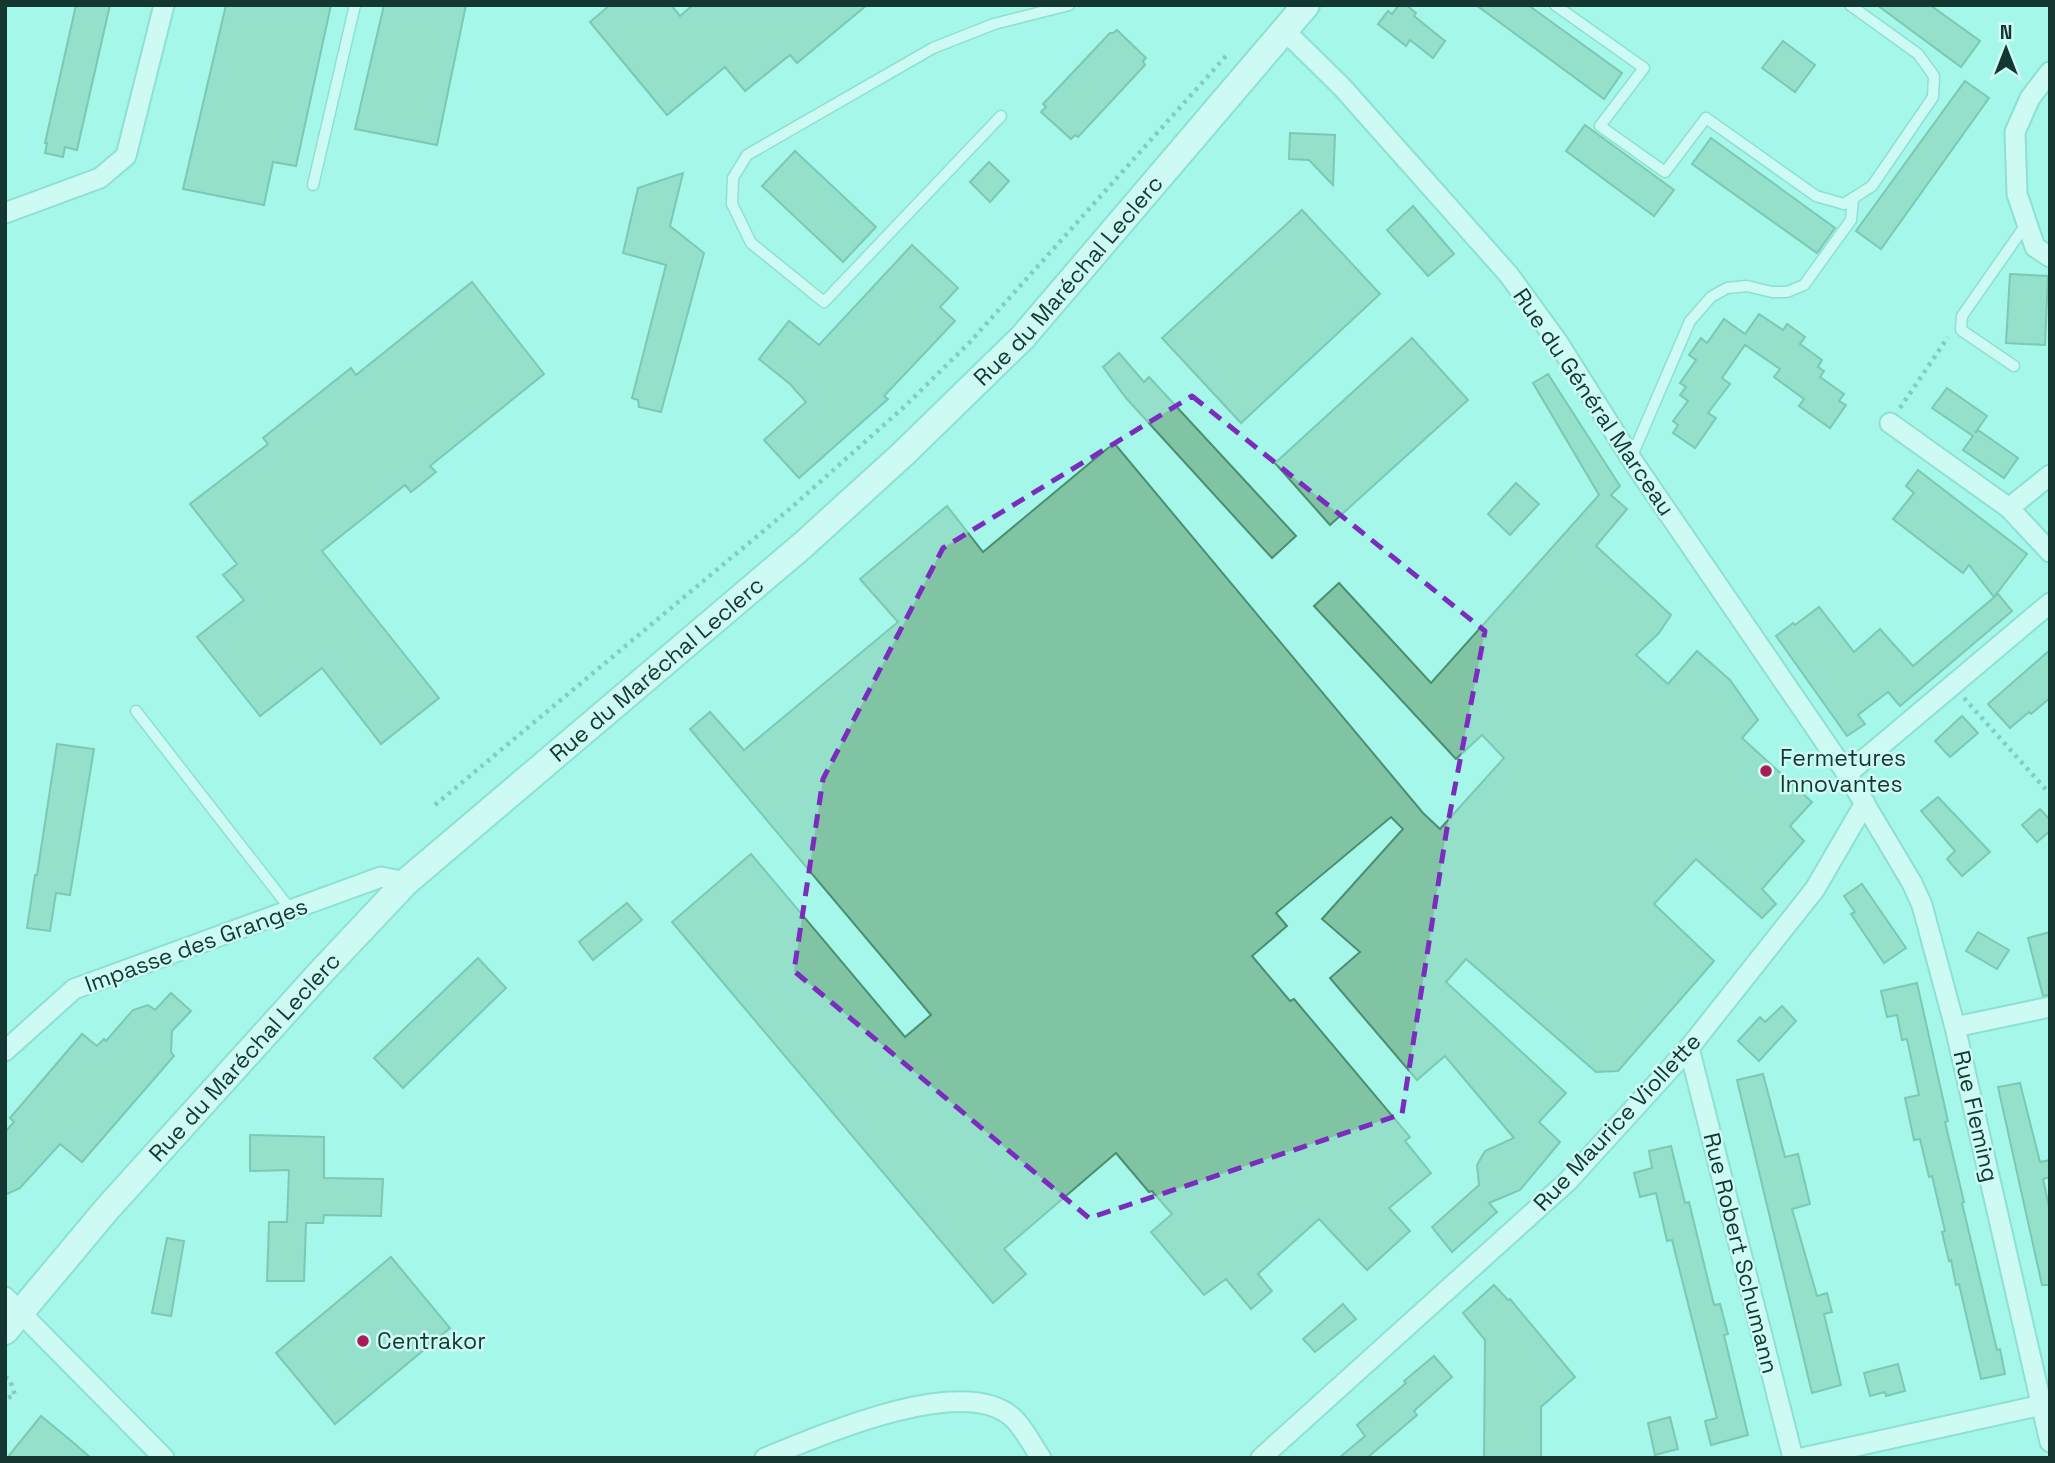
<svg xmlns="http://www.w3.org/2000/svg" width="2055" height="1463" viewBox="0 0 2055 1463" font-family="'Space Grotesk',sans-serif">
<rect width="100%" height="100%" fill="#a4f7e9"/>
<g fill="#81c4a4" stroke="#4c8f70" stroke-width="2">
<polygon points="76,5 110,5 77,150 65,147 63,157 45,153 47,143 45,143"/>
<polygon points="226,5 331,5 296,166 273,162 264,205 183,189"/>
<polygon points="384,5 466,5 437,145 355,129"/>
<polygon points="610,5 671,5 680,16 693,5 867,5 797,63 790,55 745,91 725,67 667,115 590,22"/>
<polygon points="1399,5 1406,5 1416,13 1414,16 1445,41 1433,58 1410,40 1406,46 1378,24 1388,11 1392,14"/>
<polygon points="1476,5 1528,5 1622,73 1604,99"/>
<polygon points="1877,5 1930,5 1980,41 1961,67"/>
<polygon points="1117,30 1146,58 1143,61 1145,65 1078,137 1075,135 1071,139 1041,112 1046,107 1043,104 1110,33 1113,33"/>
<polygon points="1783,41 1815,65 1795,92 1762,68"/>
<polygon points="1965,81 1989,98 1881,249 1856,231"/>
<polygon points="1585,125 1674,190 1654,216 1566,151"/>
<polygon points="1290,133 1335,135 1333,185 1309,160 1289,159"/>
<polygon points="1711,138 1835,228 1817,253 1692,164"/>
<polygon points="795,151 876,227 843,262 762,186"/>
<polygon points="989,162 1009,181 990,202 970,182"/>
<polygon points="683,173 670,226 704,253 661,412 639,407 638,400 632,398 666,265 623,253 638,188"/>
<polygon points="1413,206 1454,254 1428,276 1387,230"/>
<polygon points="1302,210 1380,294 1241,423 1162,338"/>
<polygon points="912,245 958,288 940,307 955,321 884,396 888,399 799,478 764,440 806,402 790,384 759,359 789,321 819,345"/>
<polygon points="2010,274 2048,276 2045,345 2006,343"/>
<polygon points="472,282 544,374 430,466 436,472 411,492 405,485 322,551 439,698 381,744 322,668 260,716 197,637 244,600 223,575 237,564 190,504 268,444 263,438 351,368 356,375"/>
<polygon points="1759,314 1783,330 1787,324 1805,337 1800,344 1822,360 1818,367 1824,371 1820,377 1844,394 1839,401 1846,405 1830,428 1799,406 1804,399 1774,377 1780,369 1745,345 1722,378 1730,384 1708,413 1716,418 1695,448 1673,433 1678,425 1673,421 1688,401 1680,395 1686,387 1680,383 1696,360 1689,355 1701,338 1707,343 1724,319 1745,334"/>
<polygon points="1412,338 1468,400 1330,525 1275,463"/>
<polygon points="1119,353 1144,382 1149,377 1296,536 1272,558 1126,398 1103,367"/>
<polygon points="1548,374 1620,486 1611,495 1627,509 1596,546 1671,615 1659,633 1636,655 1668,684 1697,651 1730,680 1758,720 1742,738 1812,802 1790,826 1804,841 1762,889 1776,904 1762,918 1696,859 1654,904 1714,961 1618,1071 1596,1072 1466,959 1446,982 1566,1093 1539,1122 1560,1142 1520,1190 1489,1203 1497,1212 1452,1252 1432,1227 1479,1185 1477,1165 1485,1151 1514,1138 1445,1056 1417,1080 1330,978 1360,952 1322,919 1403,829 1391,817 1276,913 1287,926 1252,956 1290,1001 1294,999 1410,1137 1405,1141 1431,1173 1389,1208 1410,1231 1367,1270 1319,1219 1258,1274 1272,1291 1251,1309 1226,1279 1204,1295 1151,1232 1172,1214 1152,1191 1149,1192 1116,1153 1004,1249 1026,1274 993,1303 672,922 751,854 905,1037 931,1015 690,729 710,712 744,750 898,622 860,579 947,506 983,552 1114,443 1423,813 1440,829 1504,758 1482,735 1456,759 1314,606 1339,583 1431,683 1599,495 1533,383"/>
<polygon points="1947,388 1987,416 1975,433 1978,430 2018,458 2004,478 1963,450 1973,436 1932,408"/>
<polygon points="1918,470 2027,554 1994,597 1969,565 1963,573 1893,519 1914,493 1906,486"/>
<polygon points="1516,483 1539,504 1510,535 1488,514"/>
<polygon points="1998,594 2012,611 1900,706 1888,692 1858,715 1865,724 1847,736 1776,636 1793,623 1795,625 1819,607 1854,652 1880,629 1913,666"/>
<polygon points="2050,650 2050,698 2031,714 2029,712 2010,728 1988,704"/>
<polygon points="1962,716 1978,733 1950,757 1935,741"/>
<polygon points="57,744 94,749 70,895 56,893 50,931 27,928 35,875 37,875"/>
<polygon points="1938,797 1990,852 1962,876 1947,859 1955,851 1921,811"/>
<polygon points="2040,809 2050,820 2050,831 2037,842 2022,825"/>
<polygon points="1862,884 1906,948 1884,963 1851,914 1855,912 1844,896"/>
<polygon points="627,903 642,920 593,960 579,942"/>
<polygon points="1978,932 2009,950 1997,969 1966,951"/>
<polygon points="2050,932 2050,995 2043,996 2028,938"/>
<polygon points="478,958 506,988 403,1088 374,1058"/>
<polygon points="1917,983 1948,1121 1945,1122 1964,1202 1962,1203 1997,1350 2000,1349 2005,1374 1981,1379 1959,1284 1956,1285 1951,1260 1949,1261 1942,1232 1945,1231 1932,1176 1929,1177 1920,1139 1914,1140 1905,1098 1919,1095 1907,1039 1902,1040 1897,1015 1887,1017 1881,991"/>
<polygon points="171,993 191,1011 172,1031 171,1052 174,1056 82,1162 60,1144 20,1188 5,1195 5,1132 14,1122 10,1118 82,1034 97,1046 104,1039 106,1041 133,1010 148,1005 155,1010"/>
<polygon points="1782,1006 1796,1021 1759,1061 1738,1041 1760,1017 1765,1022"/>
<polygon points="1763,1074 1785,1157 1798,1154 1810,1204 1792,1209 1817,1296 1827,1293 1832,1312 1824,1314 1841,1385 1812,1393 1737,1080"/>
<polygon points="2020,1083 2040,1162 2050,1160 2050,1177 2043,1179 2050,1211 2050,1285 2042,1285 1998,1087"/>
<polygon points="250,1135 324,1137 324,1178 383,1179 381,1216 324,1215 323,1223 306,1223 304,1281 267,1281 269,1222 287,1222 289,1170 250,1171"/>
<polygon points="1671,1146 1685,1203 1689,1202 1714,1305 1720,1304 1728,1334 1724,1335 1748,1435 1711,1445 1705,1421 1717,1418 1672,1240 1667,1241 1656,1193 1640,1197 1634,1173 1652,1168 1649,1151"/>
<polygon points="167,1238 184,1241 171,1316 152,1313"/>
<polygon points="391,1257 450,1328 335,1424 276,1353"/>
<polygon points="1494,1285 1508,1300 1510,1299 1575,1377 1541,1407 1541,1458 1484,1458 1485,1340 1463,1313"/>
<polygon points="1343,1304 1356,1319 1315,1352 1303,1339"/>
<polygon points="1434,1356 1452,1377 1414,1411 1417,1415 1367,1458 1339,1458 1365,1436 1357,1425 1406,1383 1404,1381"/>
<polygon points="1898,1364 1905,1391 1886,1396 1885,1392 1870,1396 1864,1373"/>
<polygon points="41,1416 69,1439 91,1458 7,1458"/>
<polygon points="1670,1417 1678,1449 1655,1455 1648,1423"/>
</g>
<g fill="none" stroke-linecap="round" stroke-linejoin="round">
<g stroke="#72c4b7" stroke-width="13">
<g id="service">
<polyline points="1555,5 1644,68 1600,126 1665,172 1706,118 1816,196 1844,204 1872,186 1933,97 1934,76 1918,54 1850,5"/>
<polyline points="1001,116 824,302 751,243 732,204 733,178 747,155 933,48 994,24 1069,5"/>
<polyline points="313,185 355,5"/>
<polyline points="2014,366 1961,330 1962,316 2027,223"/>
<polyline points="1631,458 1690,321 1711,297 1727,288 1747,286 1772,292 1787,292 1804,285 1851,220 1853,198"/>
<polyline points="136,711 291,910"/>
</g>
</g>
<g stroke="#72c4b7" stroke-width="23">
<g id="minor">
<polyline points="1285,31 1342,87 1509,275 1557,341 1634,463 1847,774 1912,883 1922,905 1955,1027 2050,1442"/>
<polyline points="2050,72 2030,98 2015,132 2017,194 2035,247 2050,257"/>
<polyline points="5,213 100,178 126,156 164,5"/>
<polyline points="1890,423 2009,508 2050,552"/>
<polyline points="2009,508 2050,475"/>
<polyline points="1847,774 2050,603"/>
<polyline points="1955,1027 2050,1007"/>
<polyline points="1689,1048 1793,1458"/>
<polyline points="5,1051 74,989 381,877 406,882"/>
<polyline points="5,1297 164,1458"/>
<path d="M765 1458C818 1436 964 1372 1013 1418 1024 1428 1032 1445 1041 1458"/>
<polyline points="1261,1458 1568,1181 1689,1048 1815,889 1865,803"/>
<polyline points="1802,1458 2042,1405"/>
</g>
</g>
<g stroke="#72c4b7" stroke-width="30">
<g id="secondary">
<path id="s1" d="M5 1331 107 1209 323 970 406 882 803 545 903 454 1023 337 1306 5"/>
</g>
</g>
<g stroke="#5e9990" stroke-width="4.5" stroke-dasharray="3.5 5" stroke-linecap="butt">
<polyline points="1900,408 1948,337"/>
<polyline points="1964,698 2050,794"/>
<polyline points="435,805 792,507 904,407 970,342 1226,56"/>
<polyline points="5,1377 10,1380 15,1395 5,1399"/>
</g>
<use href="#service" stroke="#fff" stroke-width="10"/>
<use href="#minor" stroke="#fff" stroke-width="19"/>
<use href="#secondary" stroke="#fff" stroke-width="26"/>
</g>
<path d="M0 0H2055V1463H0ZM1192 396 1485 631 1447 828 1402 1114 1089 1218 794 971 823 779 943 548Z" fill="#a4f7e9" fill-opacity=".55" fill-rule="evenodd"/>
<path fill="none" stroke="#7b2cbf" stroke-width="5" stroke-dasharray="14 9" stroke-linejoin="round" d="M1192 396 1485 631 1447 828 1402 1114 1089 1218 794 971 823 779 943 548Z"/>
<g fill="#aa1a56" stroke="#cefdf5" stroke-width="2.5">
<circle cx="1766" cy="771" r="7"/>
<circle cx="363" cy="1341" r="7"/>
</g>
<g text-anchor="middle" dominant-baseline="central" stroke-width="5" stroke-linejoin="round" paint-order="stroke">
<g font-size="23" fill="#143732" stroke="#cefdf5">
<text stroke="none"><textPath href="#s1" startOffset="1498">Rue du Maréchal Leclerc</textPath></text>
<text transform="translate(1594 402) rotate(56)">Rue du Général Marceau</text>
<text stroke="none"><textPath href="#s1" startOffset="931">Rue du Maréchal Leclerc</textPath></text>
<text transform="translate(196 945) rotate(-20)">Impasse des Granges</text>
<text stroke="none"><textPath href="#s1" startOffset="364">Rue du Maréchal Leclerc</textPath></text>
<text transform="translate(1976 1116) rotate(77)">Rue Fleming</text>
<text transform="translate(1617 1122) rotate(-47)">Rue Maurice Viollette</text>
<text transform="translate(1741 1253) rotate(76)">Rue Robert Schumann</text>
</g>
<g font-size="23" fill="#143732" stroke="#cefdf5" text-anchor="start">
<text x="1780" y="758">Fermetures<tspan x="1780" dy="26">Innovantes</tspan></text>
<text x="377" y="1341">Centrakor</text>
</g>
</g>
<rect width="2055" height="1463" fill="none" stroke="#143732" stroke-width="14"/>
<g transform="translate(2006 49)" stroke="#cefdf5" stroke-width="5" paint-order="stroke">
<path d="M0-5L12 26L0 18L-12 26Z" fill="#143732"/>
<text y="-10" font-size="19" font-weight="bold" text-anchor="middle" fill="#143732">N</text>
</g>
</svg>
